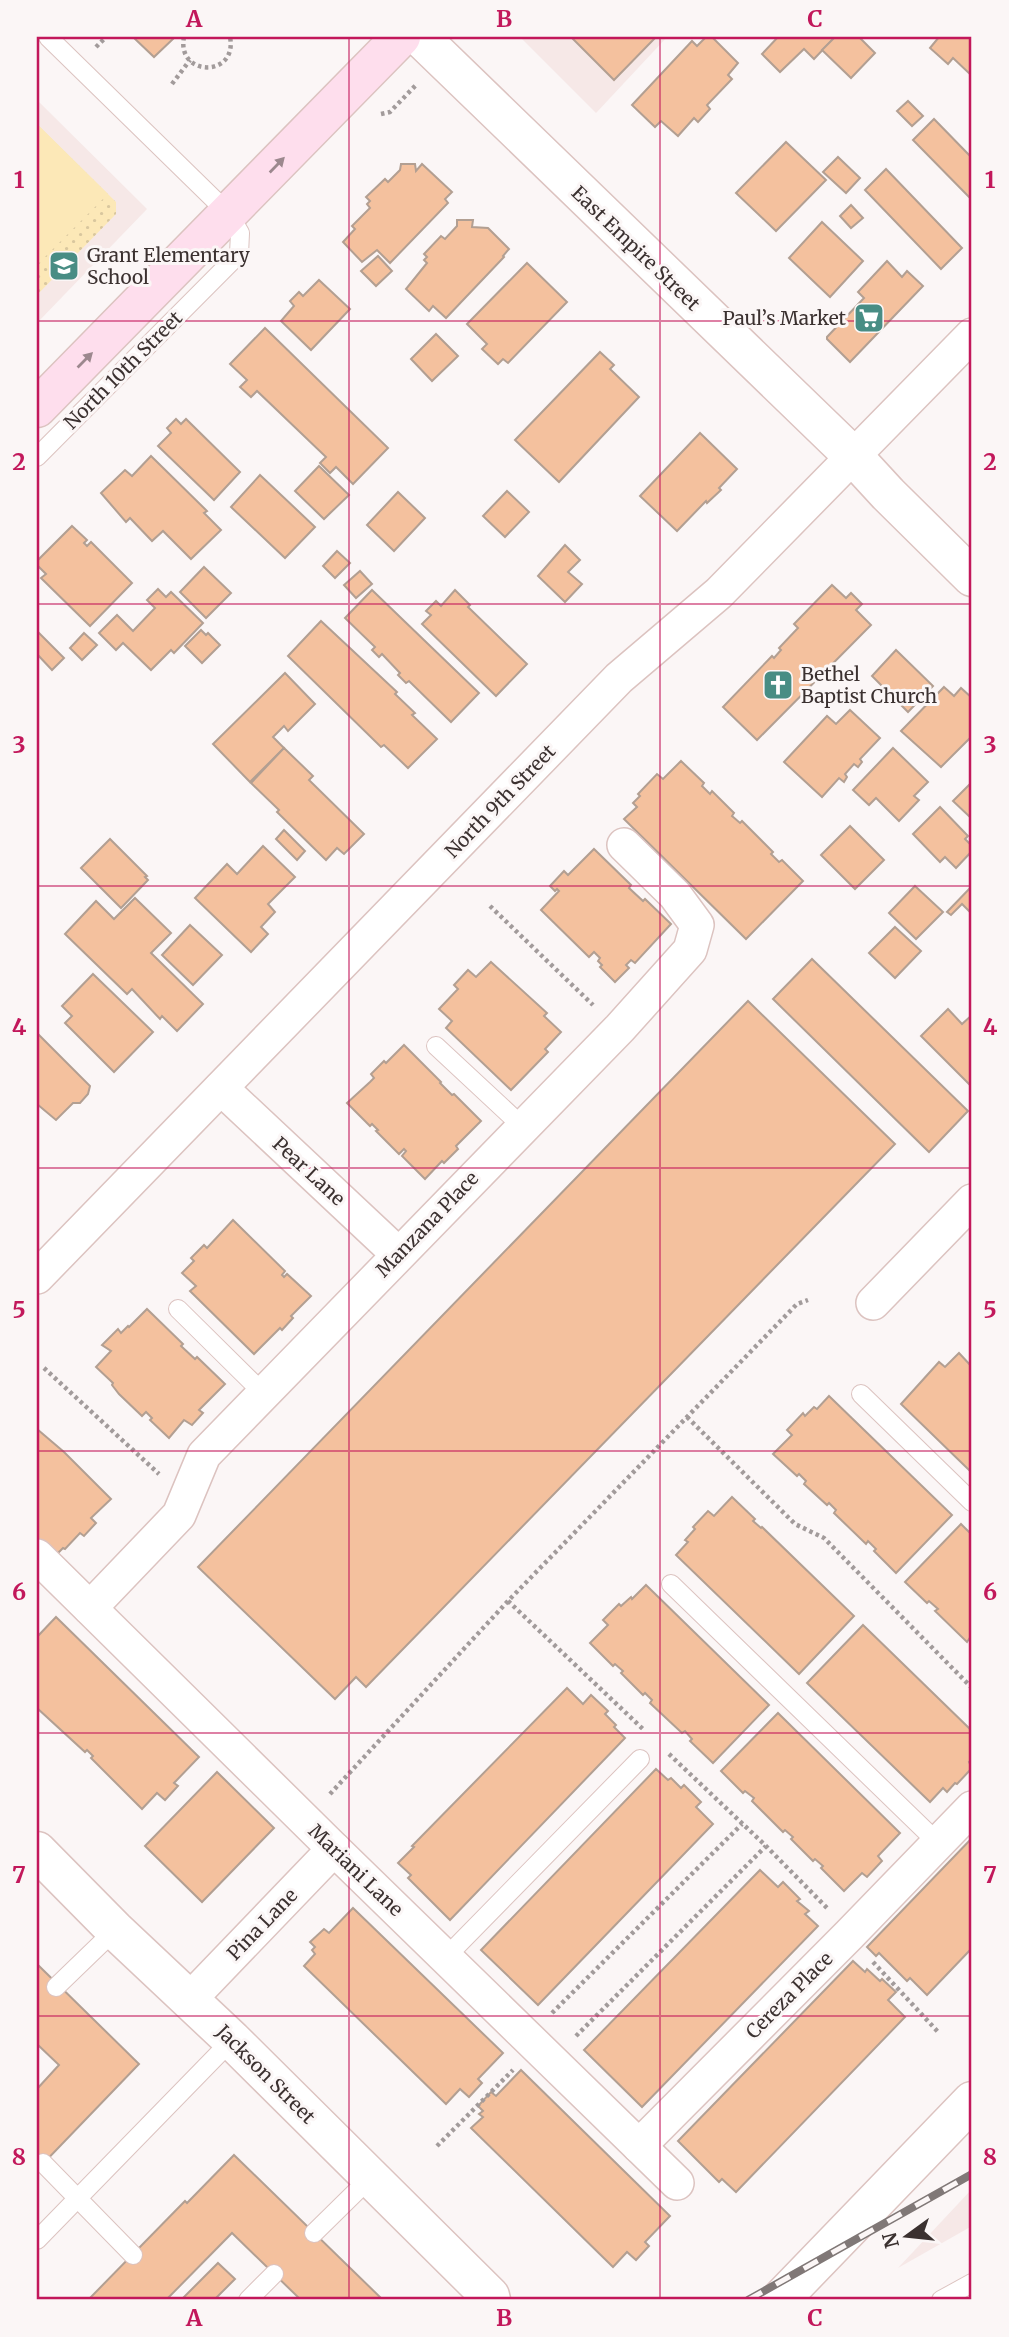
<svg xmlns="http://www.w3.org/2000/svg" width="1009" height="2337" viewBox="0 0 1009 2337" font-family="Merriweather,serif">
<defs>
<pattern id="park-dots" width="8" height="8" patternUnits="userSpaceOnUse" patternTransform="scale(1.75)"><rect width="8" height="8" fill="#fce8b7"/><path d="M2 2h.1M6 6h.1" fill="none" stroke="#d9c79e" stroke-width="1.8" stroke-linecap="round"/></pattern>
</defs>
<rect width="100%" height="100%" fill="#fbf6f6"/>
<g fill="#f6e8e7">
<polygon points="520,37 667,37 596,113"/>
<polygon points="37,100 147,209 37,323"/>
<polygon points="972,2189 972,2226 898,2268"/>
</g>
<polygon fill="url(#park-dots)" points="37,124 116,202 116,214 37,295"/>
<polygon fill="#fce8b7" points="37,124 108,194 37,265"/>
<g fill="#f4c19e" stroke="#b29f92" stroke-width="2">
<polygon points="133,37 175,37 154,57"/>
<polygon points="571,37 656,37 614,80"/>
<polygon points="706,37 712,37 738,63 728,75 732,79 707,105 710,109 698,122 694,118 678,136 661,121 655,127 632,105 692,41 697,46"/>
<polygon points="778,37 835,37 814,59 804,49 780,72 762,54"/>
<polygon points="835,37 859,37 875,53 851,78 822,50"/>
<polygon points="939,37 972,37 972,76 953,58 948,64 930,48"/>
<polygon points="908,101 923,116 912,126 897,111"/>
<polygon points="934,119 972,158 972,200 913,140"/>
<polygon points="786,142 826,180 776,231 736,193"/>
<polygon points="838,157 860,178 846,193 823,172"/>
<polygon points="401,164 415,164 416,171 422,164 452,192 445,199 448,203 390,263 377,250 362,262 343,242 355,229 352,226 370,208 367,204 370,201 366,197 385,179 388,182 400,170"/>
<polygon points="886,169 962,248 941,269 865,190"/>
<polygon points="851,205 863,218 851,228 840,216"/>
<polygon points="457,220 473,220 472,227 488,228 509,249 503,256 504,257 446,318 433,306 429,311 406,289 427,263 424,260 427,257 424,254 441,236 445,239 457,226"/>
<polygon points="822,222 863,261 830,297 789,258"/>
<polygon points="378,256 392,271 376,286 361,271"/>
<polygon points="887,261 902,277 907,271 923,286 850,362 827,339 827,337 864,298 858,292"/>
<polygon points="527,263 567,302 508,363 503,359 498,364 482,349 487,344 467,324"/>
<polygon points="319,280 350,309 311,350 281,321 294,306 290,301 299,292 303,296"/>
<polygon points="265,328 388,448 353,484 336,467 330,473 320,463 326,457 257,391 251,397 240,387 247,380 230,364"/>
<polygon points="436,334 458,356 432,381 411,359"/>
<polygon points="600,352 614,365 610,369 639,397 559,482 515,440"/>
<polygon points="176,419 181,424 186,419 240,472 214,500 158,446 171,433 167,428"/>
<polygon points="700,433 737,469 719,488 721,490 707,503 706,501 677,531 640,496"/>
<polygon points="151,456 207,511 204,513 221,530 191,559 163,531 152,541 130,518 126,522 101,493 125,470 132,476"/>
<polygon points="319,466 349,495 324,519 295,491"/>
<polygon points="260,475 315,527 285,558 231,507"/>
<polygon points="507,491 529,512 505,537 483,516"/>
<polygon points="398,492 425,518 394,551 367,525"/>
<polygon points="72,526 87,540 84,543 87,546 91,542 132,583 90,626 41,578 46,574 37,565 37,561"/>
<polygon points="565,545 580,560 568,572 582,584 565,602 538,576"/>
<polygon points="337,551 350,563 335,578 323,566"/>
<polygon points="204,567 231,593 206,618 180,592"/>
<polygon points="360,571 372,584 356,598 344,585"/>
<polygon points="832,585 846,598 851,593 862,604 856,610 871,625 757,740 723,707 772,656 774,658 781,650 779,648 798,628 794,624"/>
<polygon points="158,589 166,597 171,592 203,623 174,653 171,650 151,670 123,643 116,650 99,633 117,615 133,631 155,608 147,600"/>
<polygon points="372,590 479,693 451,722 409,681 406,683 398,675 400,673 382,654 379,657 372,650 375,647 345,618"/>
<polygon points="455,590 470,605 468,607 527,664 496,696 422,624 431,615 426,611 436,601 441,606"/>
<polygon points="321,621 397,692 395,694 415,713 412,715 437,739 408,768 384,745 381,747 288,656"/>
<polygon points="201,630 206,635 208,633 220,645 202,663 185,646"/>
<polygon points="38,632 64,658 52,670 37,654"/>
<polygon points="84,633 97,645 82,660 70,648"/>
<polygon points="896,650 933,686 908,712 872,676"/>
<polygon points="285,673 315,704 288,731 284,726 273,737 284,748 250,782 213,744"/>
<polygon points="944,687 954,696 961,688 972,698 972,736 941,767 901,731"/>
<polygon points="850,710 880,738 860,759 862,762 858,767 854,764 845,774 847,777 844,782 839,778 822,797 784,762 827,716 836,724"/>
<polygon points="284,748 313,776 309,780 364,834 344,854 337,848 326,860 277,812 279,810 251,783"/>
<polygon points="893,748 928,782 914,796 919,800 899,821 876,798 869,805 853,790"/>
<polygon points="681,761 704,783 702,786 710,794 712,791 734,813 732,816 740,823 742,821 773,852 771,854 779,862 782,860 803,881 746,939 624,819 637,807 633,803 640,796 638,794 657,774 663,779"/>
<polygon points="972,782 972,819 953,801"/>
<polygon points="940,807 968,836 965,839 972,846 972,851 956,868 945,857 940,862 913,834"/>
<polygon points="850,826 884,860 855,889 821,855"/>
<polygon points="284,830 305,851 297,860 276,839"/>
<polygon points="110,839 147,876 145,877 148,880 121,908 81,868"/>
<polygon points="263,846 295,877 268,904 275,912 261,927 268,934 251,952 195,898 227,864 237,874"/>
<polygon points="594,849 631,885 629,888 643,901 645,899 671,924 635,963 631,960 626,965 629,968 615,982 600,967 602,965 598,961 600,958 594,952 589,957 541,910 559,891 557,889 555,891 550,886 564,871 568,875"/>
<polygon points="915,886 943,912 916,939 889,913"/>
<polygon points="972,886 972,914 962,904 951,915 947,912"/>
<polygon points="135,898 171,933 151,953 203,1004 177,1031 162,1016 160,1019 132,989 127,994 65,934 96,901 114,919"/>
<polygon points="190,925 222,955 193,985 162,955"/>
<polygon points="895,927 921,951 895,978 869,953"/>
<polygon points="812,959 968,1111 929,1152 773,999"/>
<polygon points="491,962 547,1013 544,1016 561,1032 545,1049 548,1052 511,1090 446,1028 452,1021 439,1009 458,989 454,985 468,970 476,977"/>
<polygon points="93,974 153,1032 114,1072 65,1023 72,1016 62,1006"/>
<polygon points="748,1001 895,1144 366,1687 356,1677 335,1699 198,1567"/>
<polygon points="948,1009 962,1024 972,1015 972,1087 921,1036"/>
<polygon points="37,1033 90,1086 88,1094 80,1103 73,1103 56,1120 37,1104"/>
<polygon points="404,1045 441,1082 440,1083 452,1095 454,1094 481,1121 456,1146 458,1149 444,1163 442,1161 425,1179 402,1156 406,1151 404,1149 399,1154 376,1131 378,1130 372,1124 370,1126 347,1103 370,1082 374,1078 371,1074 384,1061 386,1063"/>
<polygon points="233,1220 285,1271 282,1275 284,1277 287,1274 311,1296 291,1316 293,1318 282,1330 280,1328 254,1354 190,1291 196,1286 182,1273 194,1261 191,1258 204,1245 207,1248"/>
<polygon points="147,1309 183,1344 181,1346 195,1359 197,1357 225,1384 199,1410 203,1413 192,1425 184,1420 169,1438 150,1420 152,1418 146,1412 142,1416 119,1394 112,1385 113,1383 96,1367 111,1351 102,1345 118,1329 121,1333 128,1326 129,1327"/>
<polygon points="959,1353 972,1367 972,1466 969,1470 901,1404 939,1362 945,1367"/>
<polygon points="829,1396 952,1515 896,1573 874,1551 876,1549 868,1541 866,1544 834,1513 836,1510 829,1503 827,1505 804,1484 806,1481 799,1474 797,1476 773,1454 792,1435 787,1430 803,1413 805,1416 814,1407 817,1409"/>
<polygon points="37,1429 64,1452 111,1499 91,1518 96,1523 84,1536 80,1533 65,1549 63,1548 55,1556 37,1538"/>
<polygon points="732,1497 755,1519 753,1521 761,1528 762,1527 854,1616 799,1674 676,1555 688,1542 685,1540 695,1529 693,1527 708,1511 714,1516"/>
<polygon points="961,1524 972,1535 972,1642 969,1639 967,1642 935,1611 938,1609 929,1601 927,1603 905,1582"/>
<polygon points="646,1585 769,1705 713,1763 690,1741 692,1739 685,1731 682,1733 650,1703 652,1700 645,1693 643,1695 621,1673 623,1671 615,1664 613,1666 590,1643 608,1625 603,1620 619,1604 621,1606 631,1597 632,1599"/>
<polygon points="56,1617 199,1757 174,1783 178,1786 165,1800 157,1793 142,1809 91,1758 93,1756 87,1750 85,1752 37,1708 37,1637"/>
<polygon points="863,1625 972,1731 972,1759 969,1762 972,1768 957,1784 955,1783 947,1792 943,1788 930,1802 807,1683"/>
<polygon points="567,1688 583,1704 591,1695 608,1711 605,1714 616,1725 614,1727 625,1738 450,1920 408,1878 411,1875 398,1863 414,1847 412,1846"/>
<polygon points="778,1713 900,1833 878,1856 882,1861 867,1877 862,1873 844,1891 821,1868 823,1866 815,1859 813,1861 791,1839 793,1837 785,1830 783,1832 752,1801 754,1798 745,1791 743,1793 721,1771"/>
<polygon points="656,1769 668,1780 671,1778 681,1788 684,1785 701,1802 696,1807 713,1824 538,2005 481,1950"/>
<polygon points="217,1772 274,1828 202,1902 145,1846"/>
<polygon points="972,1838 972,1948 927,1995 910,1978 907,1981 879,1953 876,1956 867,1947"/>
<polygon points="760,1870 778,1887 783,1882 800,1899 797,1901 809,1911 805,1914 818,1926 642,2107 584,2050"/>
<polygon points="353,1908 503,2053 478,2079 482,2083 469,2097 460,2089 446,2104 304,1966 315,1954 312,1950 315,1947 310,1942 324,1929 329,1933"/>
<polygon points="853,1961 865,1972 867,1969 880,1981 882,1979 896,1992 888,2000 905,2017 736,2192 722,2179 719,2182 678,2141"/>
<polygon points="37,1964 139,2064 37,2170 37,2089 59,2065 37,2044"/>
<polygon points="521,2070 670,2216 645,2242 649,2246 636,2260 627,2252 613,2267 471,2128 483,2117 479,2114 483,2111 478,2106 491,2092 496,2096"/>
<polygon points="234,2155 383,2300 301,2300 232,2233 166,2300 88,2300 185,2201 187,2203"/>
<polygon points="218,2263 235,2279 214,2300 181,2300"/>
</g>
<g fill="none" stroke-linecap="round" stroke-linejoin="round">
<g stroke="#dcc3c0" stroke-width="20">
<g id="service">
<polyline points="37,457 239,254 240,233 229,214 48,37"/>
<polyline points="436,1046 522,1126"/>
<polyline points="178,1309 263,1393"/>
<polyline points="861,1394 972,1502"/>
<polyline points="671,1584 938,1843"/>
<polyline points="446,1957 640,1759"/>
<polyline points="56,1987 115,1930"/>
<polyline points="43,2163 133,2255"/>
<polyline points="314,2233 371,2177"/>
<polyline points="37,2240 232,2040"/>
<polyline points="248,2300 274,2274"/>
<polyline points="941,2300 972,2283"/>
</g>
</g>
<g stroke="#dcc3c0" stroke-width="36">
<g id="minor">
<polyline points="221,1088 398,1254"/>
<polyline points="37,1277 619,678 719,593 972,335"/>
<polyline points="873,1303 972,1201"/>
<polyline points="37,1556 334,1849 677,2183"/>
<polyline points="90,1608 179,1515 204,1455 620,1028 690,950 697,925 675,895 624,845"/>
<polyline points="190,1999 334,1849"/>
<polyline points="639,2146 849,1935 972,1808"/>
</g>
</g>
<g stroke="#dcc3c0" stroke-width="41">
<g id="tertiary">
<polyline points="420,37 853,456 888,494 972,577"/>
<polyline points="37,1851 115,1930 232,2040 490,2296 491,2300"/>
<polyline points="780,2300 972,2101"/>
</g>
</g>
<g stroke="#dcc3c0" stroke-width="41">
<polyline id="secondary" points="37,408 401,37"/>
</g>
<g stroke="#a29b9b" stroke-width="4.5" stroke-dasharray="3.5 3.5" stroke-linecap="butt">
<path d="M184 37C176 77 238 78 230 37"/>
<polyline points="96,47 106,37"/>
<polyline points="172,84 190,60"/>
<polyline points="381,114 390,112 416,85"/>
<polyline points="490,906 593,1005"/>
<polyline points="44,1368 159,1474"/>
<polyline points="687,1417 795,1524 824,1538 972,1688"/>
<polyline points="508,1601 645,1731"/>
<polyline points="669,1754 766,1846 828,1909"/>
<polyline points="330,1794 508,1601 797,1304 808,1300"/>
<polyline points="873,1962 939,2033"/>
<polyline points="552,2013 742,1824"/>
<polyline points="576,2036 766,1846"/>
<polyline points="437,2146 513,2070"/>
</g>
<use href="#service" stroke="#fff" stroke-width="18"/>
<use href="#minor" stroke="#fff" stroke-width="33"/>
<use href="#tertiary" stroke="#fff" stroke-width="38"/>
<use href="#secondary" stroke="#fedeed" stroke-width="38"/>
<g stroke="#807877" stroke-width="8">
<polyline id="rail" points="748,2300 972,2174"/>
</g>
<use href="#rail" stroke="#fbf6f6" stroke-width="5" stroke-dasharray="16" stroke-linecap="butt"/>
</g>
<defs><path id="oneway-solid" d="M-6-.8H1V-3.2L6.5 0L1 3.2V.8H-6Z" transform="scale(1.75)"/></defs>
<g fill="#9c888e">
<use href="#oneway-solid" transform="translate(277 165) rotate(-46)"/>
<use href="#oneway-solid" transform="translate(85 360) rotate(-45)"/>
</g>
<path fill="none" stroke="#c2185b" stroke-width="2" stroke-opacity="0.55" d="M349 37V2300M660 37V2300M37 321H972M37 604H972M37 886H972M37 1168H972M37 1451H972M37 1733H972M37 2016H972"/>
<defs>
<g id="school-square" transform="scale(1.575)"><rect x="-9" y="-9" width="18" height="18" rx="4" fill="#488d84" stroke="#fbf6f6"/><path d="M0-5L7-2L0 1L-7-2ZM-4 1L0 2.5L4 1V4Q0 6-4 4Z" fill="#fff"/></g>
<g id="supermarket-square" transform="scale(1.575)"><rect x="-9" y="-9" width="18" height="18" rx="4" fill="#488d84" stroke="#fbf6f6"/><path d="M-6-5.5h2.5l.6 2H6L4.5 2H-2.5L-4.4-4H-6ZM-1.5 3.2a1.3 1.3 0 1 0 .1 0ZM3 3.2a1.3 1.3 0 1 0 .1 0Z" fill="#fff"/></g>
<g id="church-square" transform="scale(1.575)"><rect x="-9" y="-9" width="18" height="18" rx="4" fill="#488d84" stroke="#fbf6f6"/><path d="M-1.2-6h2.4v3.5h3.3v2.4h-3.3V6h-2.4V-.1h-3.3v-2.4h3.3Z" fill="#fff"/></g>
</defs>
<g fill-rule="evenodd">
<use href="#school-square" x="64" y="266"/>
<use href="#supermarket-square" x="869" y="318"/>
<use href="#church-square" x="778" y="685"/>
</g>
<g text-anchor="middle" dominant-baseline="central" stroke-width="6" stroke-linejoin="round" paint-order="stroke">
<g font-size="19" fill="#3b3130" stroke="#fbf6f6">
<text transform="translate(636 248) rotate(44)">East Empire Street</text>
<text transform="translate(123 370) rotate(-45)">North 10th Street</text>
<text transform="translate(500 801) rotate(-46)">North 9th Street</text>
<text transform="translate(309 1171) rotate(43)">Pear Lane</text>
<text transform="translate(427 1224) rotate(-46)">Manzana Place</text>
<text transform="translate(356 1870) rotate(44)">Mariani Lane</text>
<text transform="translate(262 1924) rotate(-46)">Pina Lane</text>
<text transform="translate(789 1995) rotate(-45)">Cereza Place</text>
<text transform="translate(266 2074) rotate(45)">Jackson Street</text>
</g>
<g font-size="19" fill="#3b3130" stroke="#fbf6f6" text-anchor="start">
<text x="87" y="255">Grant Elementary<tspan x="87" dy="22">School</tspan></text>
<text x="846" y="318" text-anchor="end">Paul’s Market</text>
<text x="801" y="674">Bethel<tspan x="801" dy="22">Baptist Church</tspan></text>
</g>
</g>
<rect width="1009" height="2337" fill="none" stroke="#fbf6f6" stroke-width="77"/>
<g transform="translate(907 2236) rotate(255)" stroke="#fbf6f6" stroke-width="5" paint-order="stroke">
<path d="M0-5L12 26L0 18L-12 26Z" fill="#3b3130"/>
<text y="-10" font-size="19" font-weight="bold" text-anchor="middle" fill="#3b3130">N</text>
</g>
<rect x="38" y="38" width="932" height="2260" fill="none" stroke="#c2185b" stroke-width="2.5"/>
<g font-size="23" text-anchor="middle" font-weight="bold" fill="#c2185b">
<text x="194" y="27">A</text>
<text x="504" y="27">B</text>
<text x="815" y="27">C</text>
<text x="19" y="188">1</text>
<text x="990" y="188">1</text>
<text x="19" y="470">2</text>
<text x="990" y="470">2</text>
<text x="19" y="753">3</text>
<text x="990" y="753">3</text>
<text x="19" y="1035">4</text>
<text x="990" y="1035">4</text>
<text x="19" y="1318">5</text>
<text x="990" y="1318">5</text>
<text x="19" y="1600">6</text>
<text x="990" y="1600">6</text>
<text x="19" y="1883">7</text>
<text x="990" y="1883">7</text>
<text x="19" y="2165">8</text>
<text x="990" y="2165">8</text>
<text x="194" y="2326">A</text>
<text x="504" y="2326">B</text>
<text x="815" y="2326">C</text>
</g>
</svg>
